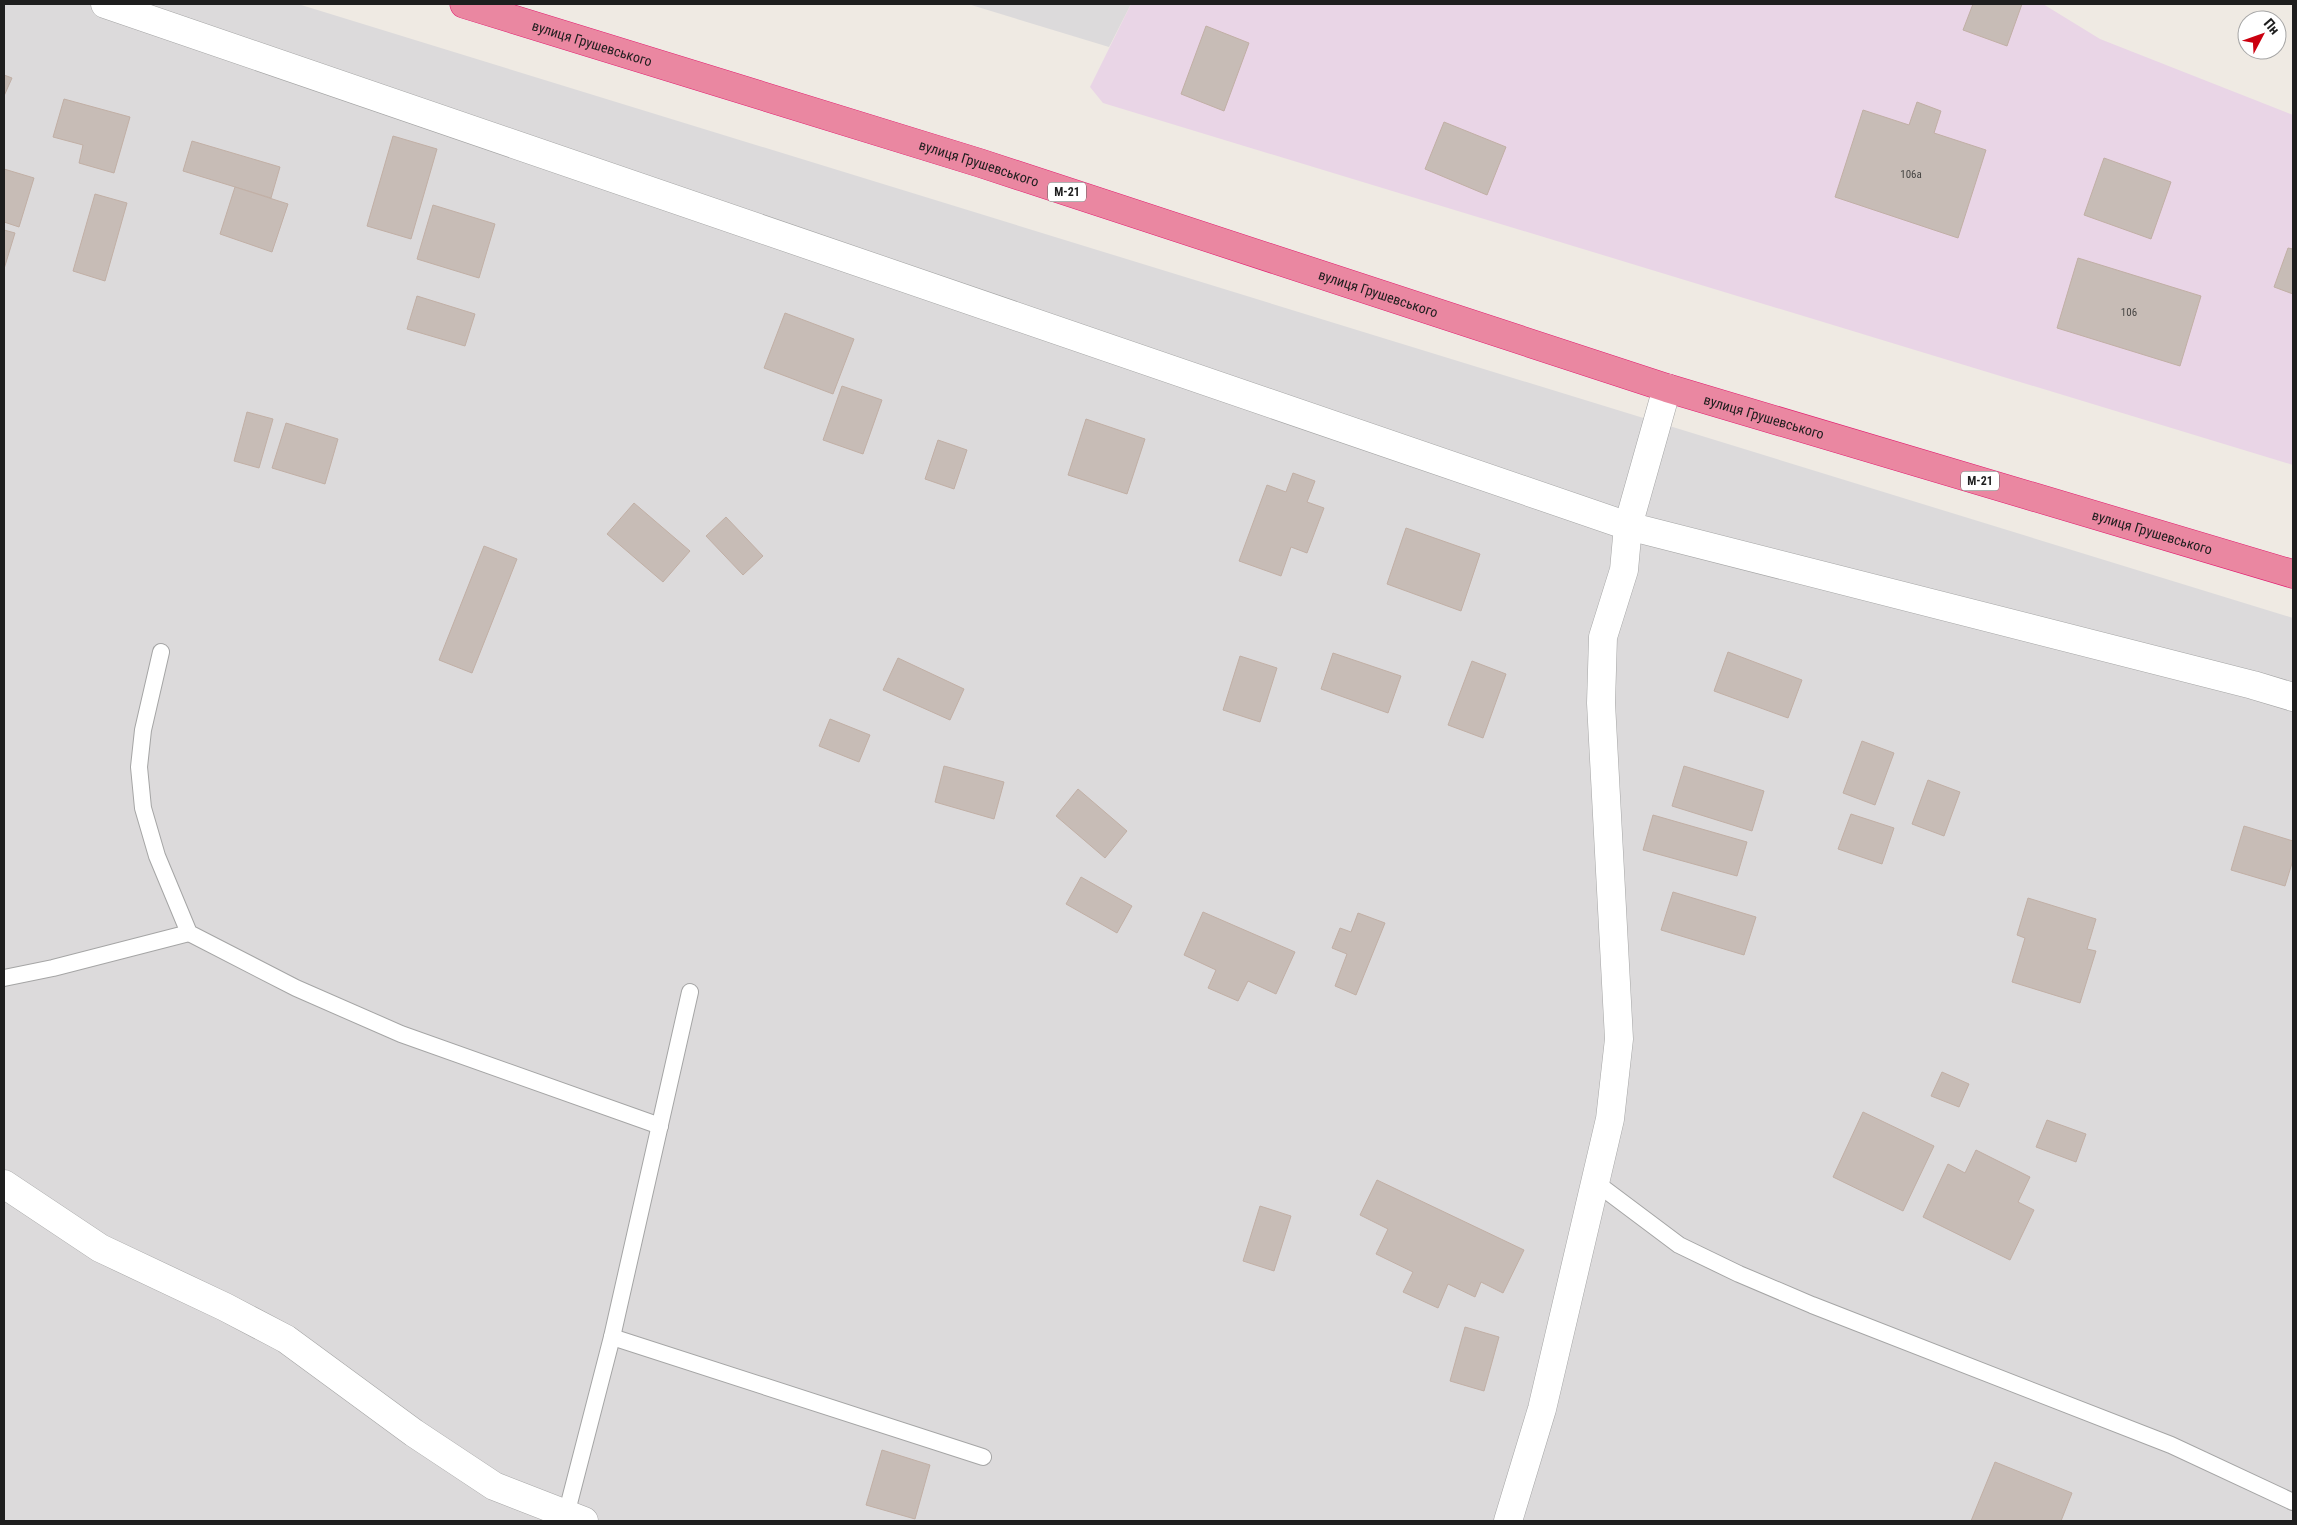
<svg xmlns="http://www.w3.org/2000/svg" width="2297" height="1525" viewBox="0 0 2297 1525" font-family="'Roboto Condensed',sans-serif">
<rect width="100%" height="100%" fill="#efeae3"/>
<g fill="#dcdadb">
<polygon points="4,4 298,4 2293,618 2293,1521 4,1521"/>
<polygon points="968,4 1131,4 1109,47"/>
</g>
<polygon fill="#e9d5e6" points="1131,4 2043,4 2100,39 2293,115 2293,465 1103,103 1090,87"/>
<g fill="#c7bcb6" stroke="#c1afa5">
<polygon points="1973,4 2022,4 2007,46 1963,30"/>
<polygon points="1206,26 1249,43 1224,111 1181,94"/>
<polygon points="4,75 12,78 4,96"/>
<polygon points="64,99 130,117 114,173 79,163 83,145 53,137"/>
<polygon points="1917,102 1941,111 1934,133 1986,150 1958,238 1835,197 1863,110 1909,125"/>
<polygon points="1444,122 1506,147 1487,195 1425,169"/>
<polygon points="393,136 437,149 411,239 367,226"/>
<polygon points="192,141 280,167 271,198 183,171"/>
<polygon points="2104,158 2171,182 2151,239 2084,215"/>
<polygon points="4,169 34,178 19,227 4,222"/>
<polygon points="235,187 288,204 272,252 220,234"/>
<polygon points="95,194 127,203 105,281 73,271"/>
<polygon points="433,205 495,224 479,278 417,259"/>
<polygon points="4,230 15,233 4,269"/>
<polygon points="2288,248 2293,249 2293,294 2274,287"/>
<polygon points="2078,258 2201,296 2180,366 2057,328"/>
<polygon points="417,296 475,314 465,346 407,329"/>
<polygon points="785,313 854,339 833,394 764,368"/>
<polygon points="842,386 882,400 863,454 823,440"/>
<polygon points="247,412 273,419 259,468 234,461"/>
<polygon points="1086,419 1145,439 1127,494 1068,475"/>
<polygon points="286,423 338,439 325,484 272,468"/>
<polygon points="938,440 967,450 954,489 925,479"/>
<polygon points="1293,473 1315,481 1307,502 1324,508 1307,553 1291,547 1281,576 1239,561 1267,485 1286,492"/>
<polygon points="634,503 690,551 663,582 607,534"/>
<polygon points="726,517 763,556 743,575 706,536"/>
<polygon points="1406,528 1480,554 1461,611 1387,584"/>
<polygon points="484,546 517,559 472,673 439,660"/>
<polygon points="1728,652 1802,680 1788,718 1714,691"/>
<polygon points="1333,653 1401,676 1388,713 1321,689"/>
<polygon points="1240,656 1277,668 1260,722 1223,710"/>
<polygon points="898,658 964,689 950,720 883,690"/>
<polygon points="1472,661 1506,674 1483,738 1448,725"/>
<polygon points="830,719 870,735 859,762 819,746"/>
<polygon points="1862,741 1894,753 1875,805 1843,793"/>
<polygon points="944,766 1004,782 994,819 935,802"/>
<polygon points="1684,766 1764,791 1752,831 1672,806"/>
<polygon points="1928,780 1960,792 1944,836 1912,824"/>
<polygon points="1078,789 1127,831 1105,858 1056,816"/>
<polygon points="1851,814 1894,828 1882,864 1838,849"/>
<polygon points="1653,815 1747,842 1737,876 1643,850"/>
<polygon points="2244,826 2293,841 2293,860 2285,886 2231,870"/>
<polygon points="1081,877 1132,906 1117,933 1066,904"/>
<polygon points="1673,892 1756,917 1744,955 1661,930"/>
<polygon points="2028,898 2096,919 2087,949 2096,951 2080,1003 2012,982 2025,938 2017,935"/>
<polygon points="1203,912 1295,952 1276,994 1248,981 1238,1001 1208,988 1216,970 1184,955"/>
<polygon points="1358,913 1385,923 1356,995 1335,986 1347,954 1332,948 1340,928 1351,932"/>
<polygon points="1942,1072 1969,1084 1959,1107 1931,1096"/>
<polygon points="1863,1112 1934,1146 1903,1211 1833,1177"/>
<polygon points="2047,1120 2086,1134 2076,1162 2036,1147"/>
<polygon points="1976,1150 2030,1177 2018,1202 2034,1210 2010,1260 1923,1217 1948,1164 1965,1173"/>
<polygon points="1377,1180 1524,1250 1503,1293 1481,1282 1475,1297 1448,1284 1438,1308 1403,1292 1413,1272 1376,1254 1388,1229 1360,1215"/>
<polygon points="1260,1206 1291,1216 1274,1271 1243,1261"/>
<polygon points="1465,1327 1499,1337 1484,1391 1450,1381"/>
<polygon points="882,1450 930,1465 915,1519 866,1505"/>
<polygon points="1995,1462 2072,1493 2061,1521 1971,1521"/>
</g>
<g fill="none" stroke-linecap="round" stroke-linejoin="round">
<g stroke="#a5a5a5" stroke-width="18">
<g id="lane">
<polyline points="161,652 143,730 139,767 143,808 157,856 189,933 296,988 401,1034 660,1126"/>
<polyline points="4,978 53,968 189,933"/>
<polyline points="1595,1182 1679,1245 1739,1274 1812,1305 2171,1445 2293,1502"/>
<polyline points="612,1337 983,1457"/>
<polyline points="567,1521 566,1515 612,1337 690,992"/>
</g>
</g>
<g stroke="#a5a5a5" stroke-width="29">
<g id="street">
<polyline points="105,4 1628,526 2253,685 2293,697"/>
<polyline points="4,1184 100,1248 225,1307 286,1339 414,1433 494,1486 584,1521"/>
<polyline points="1508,1521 1542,1409 1610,1119 1619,1039 1601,703 1603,637 1624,570 1628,526 1667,388"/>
</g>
</g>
<g stroke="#e11c6f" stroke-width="29">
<g id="highway">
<path id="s1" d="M464 4 980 163 1667 388 2293 574"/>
</g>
</g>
<use href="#lane" stroke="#fff" stroke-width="16"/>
<use href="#street" stroke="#fff" stroke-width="28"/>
<use href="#highway" stroke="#ea87a1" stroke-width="28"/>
</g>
<g text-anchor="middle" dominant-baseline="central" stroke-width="4" stroke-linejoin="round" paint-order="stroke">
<g font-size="11" fill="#484644">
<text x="1911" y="174">106а</text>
<text x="2129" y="312">106</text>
</g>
<g fill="#fff" stroke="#626262" stroke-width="1">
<rect x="1048" y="182.5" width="38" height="19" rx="4"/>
<rect x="1961" y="471.5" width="38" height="19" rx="4"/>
</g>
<g font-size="12" font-weight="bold" fill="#1e1e1e">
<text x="1067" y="192">М-21</text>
<text x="1980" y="481">М-21</text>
</g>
<g font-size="14" fill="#1e1e1e" stroke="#fff">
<text stroke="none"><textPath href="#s1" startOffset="134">вулиця Грушевського</textPath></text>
<text stroke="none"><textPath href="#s1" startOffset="539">вулиця Грушевського</textPath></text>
<text stroke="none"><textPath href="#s1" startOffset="959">вулиця Грушевського</textPath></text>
<text stroke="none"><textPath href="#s1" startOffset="1364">вулиця Грушевського</textPath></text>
<text stroke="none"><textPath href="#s1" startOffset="1769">вулиця Грушевського</textPath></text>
</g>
</g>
<rect width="2297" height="1525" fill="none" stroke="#1e1e1e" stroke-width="10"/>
<g transform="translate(2262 35) rotate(49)"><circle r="24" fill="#ffffff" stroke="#a5a5a5"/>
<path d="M0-4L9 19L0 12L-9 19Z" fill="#cb000f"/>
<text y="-8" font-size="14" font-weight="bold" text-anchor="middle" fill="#1e1e1e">Пн</text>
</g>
</svg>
